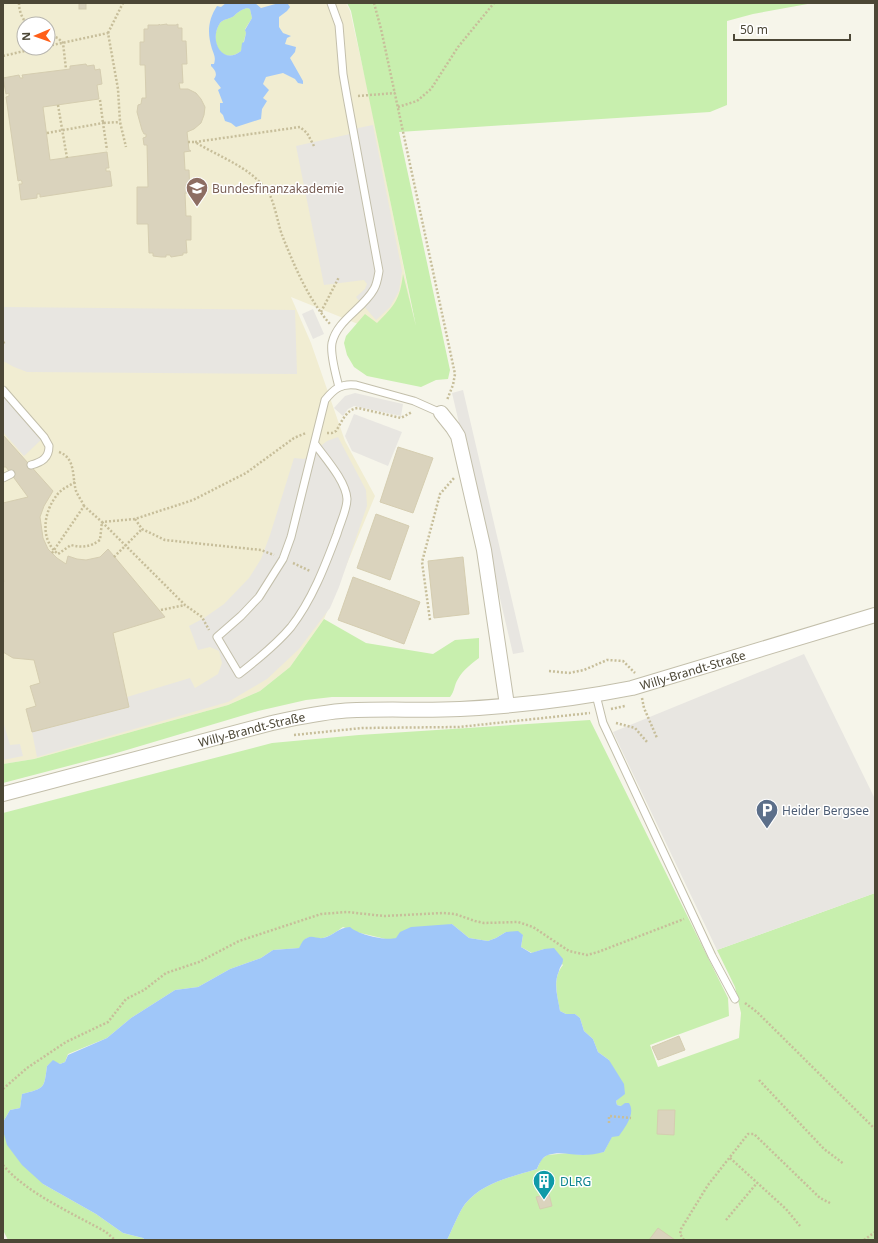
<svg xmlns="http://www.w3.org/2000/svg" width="878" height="1243" viewBox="0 0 878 1243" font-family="'Noto Sans',sans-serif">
<rect width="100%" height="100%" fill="#f6f5ea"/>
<path fill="#f1edd2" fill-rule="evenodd" d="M3 3H346L350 11 369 95 420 349 291 297 311 343 345 441 375 496 324 619 290 667 260 691 228 705 34 759 3 764ZM24 24H48V48H24Z"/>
<g fill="#c8efae">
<path d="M347 3H813L753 14 727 21V105L710 112 399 132 450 370 448 379 436 380 421 387 367 376 354 367 347 355 344 343 346 336 365 314 377 323C395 305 400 299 403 274L416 326 351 11Z"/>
<path d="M247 8 250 9 252 18 245 29 246 33 241 51C222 66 208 41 220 23 223 19 230 19 234 16 238 12 241 10 247 8Z"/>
<path d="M324 619 366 643 433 654 455 640 479 638V658C471 664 463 670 458 679 454 685 455 691 450 697H332L306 700 258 711 110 755 3 783V764L34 759 228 705 260 691 290 667Z"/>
<path d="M590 720 728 998 729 1016 650 1045 658 1067 739 1038 741 1013 735 987 717 950 875 893V1240H447C452 1230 459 1212 465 1204 483 1182 511 1177 537 1169L541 1160 547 1155 569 1153 581 1155 604 1152 612 1136H619L621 1106 617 1105 616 1101 619 1098 609 1060 598 1052 593 1039 584 1031 580 1018 575 1014H566L560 1011C557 995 552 978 563 965L544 949 532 953 521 947 523 935 506 932 496 938 488 941 469 938 452 924 390 940 356 932 343 927C337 931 331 936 323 938 310 941 307 931 300 948L273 950 261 958 230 969 198 987 175 990 131 1018 107 1038 68 1054 65 1062 60 1064 53 1061 47 1066C44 1089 45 1088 22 1094L20 1108 10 1110 3 1122 43 1184 96 1214 123 1233 143 1238 145 1240H8L3 1230V813L272 743 359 735Z"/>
</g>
<g fill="#e8e6e1">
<polygon points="373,125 402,271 399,291 390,307 376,320 356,297 365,289 367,284 364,280 324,285 296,146 350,134 358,128"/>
<polygon points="3,307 295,310 297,374 27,372 14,367 3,361"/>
<polygon points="313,309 324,334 313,339 302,314"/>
<polygon points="3,390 44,437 24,456 3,432"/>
<polygon points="463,390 524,652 513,654 452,393"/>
<polygon points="355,393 403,404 401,416 354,406 348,409 343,416 334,408 345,396"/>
<polygon points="354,414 402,432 388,466 352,451 345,436"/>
<polygon points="338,437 366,490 367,506 339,587 330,608 299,649 267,679 228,702 37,757 32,732 129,707 127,697 190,678 195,688 218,674 222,663 219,651 210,647 198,650 189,626 204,618 224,604 249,578 261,559 270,535 294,458 304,459 327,441"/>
<polygon points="804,654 875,799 875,893 717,950 613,732"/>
<polygon points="3,721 10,745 20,744 23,756 3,760"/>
</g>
<g fill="#a0c7f9" fill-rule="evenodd">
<path d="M226 3H255L261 8 279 3 288 4 290 7 287 11 279 17V27L283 33 291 36 287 38 285 44 296 47 295 52 290 58 303 81V84L298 83 295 79 283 73 266 77 263 84 269 90 263 98 267 101 262 109 261 119 236 127 231 123 225 121 223 115 220 112V103H223L218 90 221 88 214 79C218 74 215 70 211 66V64H214C216 57 214 55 212 49 207 33 208 20 217 6L221 7ZM247 8 250 9 252 18 245 30 246 33 244 42 242 43 241 51C223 66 208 41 220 23 223 19 230 19 234 16 238 12 241 10 247 8Z"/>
<path d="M452 924 469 938 488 941 496 938 506 932 518 931 523 935 521 947 531 953 544 949 554 948 563 959C563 965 560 966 559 971 553 984 558 998 560 1011L566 1014H575L580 1018 584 1031 593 1039 598 1052 609 1060 624 1084 625 1094 616 1101 617 1105 621 1106 625 1103H629C636 1114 625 1127 619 1136L612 1137 604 1152C597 1154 590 1155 583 1155 572 1155 559 1151 548 1155 542 1157 539 1164 537 1169 511 1177 483 1182 465 1204 459 1212 452 1230 447 1240H145L143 1238 123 1233 96 1214 43 1184 22 1165 7 1145 4 1134 3 1122 10 1110 20 1108 22 1094C45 1088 44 1089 47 1066L53 1060 60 1064 65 1062 68 1055 107 1038 131 1018 175 990 198 987 230 969 261 958 273 950 299 948C302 943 302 940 307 938 312 935 317 939 323 938 333 936 339 927 350 927 359 935 385 941 396 938L400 932 411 927Z"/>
</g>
<g fill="#dad3bd" stroke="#d5cdb0">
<rect x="79" y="3" width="7" height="6"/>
<polygon points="159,24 160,25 167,24 167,25 176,25 178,24 178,28 182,28 182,41 186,41 187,64 182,64 183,83 179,83 180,89 188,89 196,93 201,99 205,107 204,115 201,123 194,129 187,132 189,150 191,151 184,152 185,170 189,170 190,193 185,193 186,216 191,216 191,240 186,240 187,253 183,253 183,255 171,257 170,255 166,255 166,257 161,257 153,256 153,253 149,253 148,224 137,224 137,187 148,187 147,145 144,145 143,138 146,137 146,134 144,134 142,130 137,112 138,105 141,104 142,98 146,98 145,65 140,65 140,42 144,42 144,29 148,29 148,25 159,25"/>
<polygon points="86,64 87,66 94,65 95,70 100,69 102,84 97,85 99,99 43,107 50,160 107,152 109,168 106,168 106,171 110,171 112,186 40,197 40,194 37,194 37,198 21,200 19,184 22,184 22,182 21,180 18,181 6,97 9,96 9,93 6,94 3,78 19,75 20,78 23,78 22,75 70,69 70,66"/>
<polygon points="3,435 53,491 44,506 40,517 43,538 48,549 57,558 66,564 68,556 77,559 86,560 100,557 108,549 165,617 113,633 129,707 32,732 26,709 36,706 30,686 40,683 34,660 13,658 3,652 3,582 4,582 3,576 3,503 28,497 6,467 3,467"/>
<polygon points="398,447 433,458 413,513 380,502"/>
<polygon points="376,514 409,526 390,580 357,568"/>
<polygon points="463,557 469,614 434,618 428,561"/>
<polygon points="353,577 420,602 404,644 338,620"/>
<polygon points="679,1036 685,1050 658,1060 652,1047"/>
<polygon points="658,1110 675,1110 674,1135 657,1134"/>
<polygon points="549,1194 552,1206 540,1209 536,1197"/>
<polygon points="658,1228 675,1240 649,1240"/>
</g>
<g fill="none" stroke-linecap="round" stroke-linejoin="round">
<g stroke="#c3bfab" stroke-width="9">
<g id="lane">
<path d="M331 3 339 25 343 74 347 97 379 271C378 277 377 284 374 289 363 309 337 320 332 343 330 354 336 376 339 387"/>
<path d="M3 390 44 437 49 446C49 458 42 462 31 465"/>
<path d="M315 444C325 458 346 481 347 499 347 510 340 523 337 534 325 566 312 600 291 627 276 645 257 660 239 674L217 637 241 616 259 597 283 559 291 537 325 400C334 389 341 383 356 385L414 401 441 413"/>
<polyline points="3,478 11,474"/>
<polyline points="596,695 603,723 712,956 735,999"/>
</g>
</g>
<g stroke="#c3bfab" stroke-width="16">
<g id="street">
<polyline points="441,413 453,428 458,436 484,550 507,705"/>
<path id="s1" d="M3 794 272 723C295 718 317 713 341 711 380 708 420 711 460 709 517 706 576 699 632 688L875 615"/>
</g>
</g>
<g stroke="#c7be9a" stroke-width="2.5" stroke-dasharray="2 2" stroke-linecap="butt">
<path d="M19 3C19 11 22 18 27 24"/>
<polyline points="374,3 381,29 455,374 453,385 447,400"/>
<polyline points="108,33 123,3"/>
<polyline points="48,35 58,38 63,43 66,69"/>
<polyline points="48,46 108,33 118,89 120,122 126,147"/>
<polyline points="3,56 37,48"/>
<polyline points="358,96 395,93"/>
<polyline points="100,100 103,123 120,122"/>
<polyline points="58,105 67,158"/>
<polyline points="398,107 417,101 431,89 458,47 494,3"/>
<polyline points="47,133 103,123 107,150"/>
<polyline points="188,142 195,142"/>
<path d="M314 146 307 133 300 127 195 142C219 157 251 167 268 192 274 200 278 224 282 235 294 265 308 299 330 324"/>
<polyline points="321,312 339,277"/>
<polyline points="3,343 6,341"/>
<path d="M327 433H332L336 431C342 422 346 409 358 408L401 418 412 412"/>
<path d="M59 452C76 458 72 477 76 491 78 496 82 501 84 506"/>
<path d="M75 482C69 486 61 489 57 495 44 511 39 539 58 554L71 545C82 548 90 547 100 540L102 522"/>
<polyline points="135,519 142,529 165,540 261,550 274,555"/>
<polyline points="102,522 185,605 202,617 209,630"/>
<polyline points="52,553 84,506 102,522 135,519 193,500 246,473 294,438 306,433"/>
<polyline points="114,557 142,529"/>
<polyline points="293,563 310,571"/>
<polyline points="161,610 185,605"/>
<polyline points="430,620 422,562 440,494 454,478"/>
<polyline points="549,671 569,673 584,670 607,660 623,661 635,673"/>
<polyline points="642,698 644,708 657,738"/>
<polyline points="611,709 625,706"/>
<polyline points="616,723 635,728 647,742"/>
<polyline points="294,735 362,728 459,727 590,713"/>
<polyline points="745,1003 757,1012 875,1129"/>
<polyline points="759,1080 824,1149 844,1164"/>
<polyline points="3,1089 27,1068 66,1042 108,1022 126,999 144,990 166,973 199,962 239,941 321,914 347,912 384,916 443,913 455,914 475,921 484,923 518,922 533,927 569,951 587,955 598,952 684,919"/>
<polyline points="609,1123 609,1116 631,1118"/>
<polyline points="730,1158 786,1209 800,1226"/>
<path d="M3 1165C26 1193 74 1214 106 1232L115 1240"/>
<polyline points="726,1220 757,1183"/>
<polyline points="684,1240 680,1234 681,1229 708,1185 748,1134 754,1134 820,1198 830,1203"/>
<polyline points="864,1240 875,1232"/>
</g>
<use href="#lane" stroke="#fff" stroke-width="7"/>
<use href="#street" stroke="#fff" stroke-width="14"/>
</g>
<defs>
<g id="university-pin" transform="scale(1.15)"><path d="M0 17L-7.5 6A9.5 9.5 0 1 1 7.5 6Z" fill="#8d6e63" stroke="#fff"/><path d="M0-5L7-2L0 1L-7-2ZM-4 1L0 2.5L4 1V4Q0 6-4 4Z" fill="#fff"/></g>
<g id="parking-pin" transform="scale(1.15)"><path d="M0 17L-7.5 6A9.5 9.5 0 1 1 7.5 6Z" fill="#5c6f8a" stroke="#fff"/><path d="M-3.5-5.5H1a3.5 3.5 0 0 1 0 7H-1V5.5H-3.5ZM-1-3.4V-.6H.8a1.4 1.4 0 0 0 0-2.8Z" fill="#fff"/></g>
<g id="building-pin" transform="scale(1.15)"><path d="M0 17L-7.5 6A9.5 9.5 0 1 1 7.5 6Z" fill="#0f9aa8" stroke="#fff"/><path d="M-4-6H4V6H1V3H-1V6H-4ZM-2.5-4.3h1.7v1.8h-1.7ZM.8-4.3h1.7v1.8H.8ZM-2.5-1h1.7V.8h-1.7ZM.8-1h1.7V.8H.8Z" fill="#fff"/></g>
</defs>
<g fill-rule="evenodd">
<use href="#university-pin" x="197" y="188"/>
<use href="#parking-pin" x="767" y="810"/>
<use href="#building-pin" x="544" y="1181"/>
</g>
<g text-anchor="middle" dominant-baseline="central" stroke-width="3" stroke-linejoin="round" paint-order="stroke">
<g font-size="12" fill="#785e54" stroke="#fff" text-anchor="start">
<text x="212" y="188">Bundesfinanzakademie</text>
</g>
<g font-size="12" fill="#4c4736" stroke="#fff">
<text stroke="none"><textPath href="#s1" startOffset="704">Willy-Brandt-Straße</textPath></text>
<text stroke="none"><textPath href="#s1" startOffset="257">Willy-Brandt-Straße</textPath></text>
</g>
<g font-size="12" fill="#4e5e75" stroke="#fff" text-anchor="start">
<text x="782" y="810">Heider Bergsee</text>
</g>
<g font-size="12" fill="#0d838f" stroke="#fff" text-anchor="start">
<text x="560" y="1181">DLRG</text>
</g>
</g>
<rect width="878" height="1243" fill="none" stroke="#4c4736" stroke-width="8"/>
<g transform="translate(36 36) rotate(268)"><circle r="19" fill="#ffffff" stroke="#b7b5af"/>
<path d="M0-3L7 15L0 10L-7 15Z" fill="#ff5f18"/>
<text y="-6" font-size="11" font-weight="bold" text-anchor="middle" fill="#4c4736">N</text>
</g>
<path d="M734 34v6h116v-6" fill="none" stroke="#4c4736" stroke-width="2"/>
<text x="740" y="34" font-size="12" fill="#4c4736" stroke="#ffffff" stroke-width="3" paint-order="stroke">50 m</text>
</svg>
